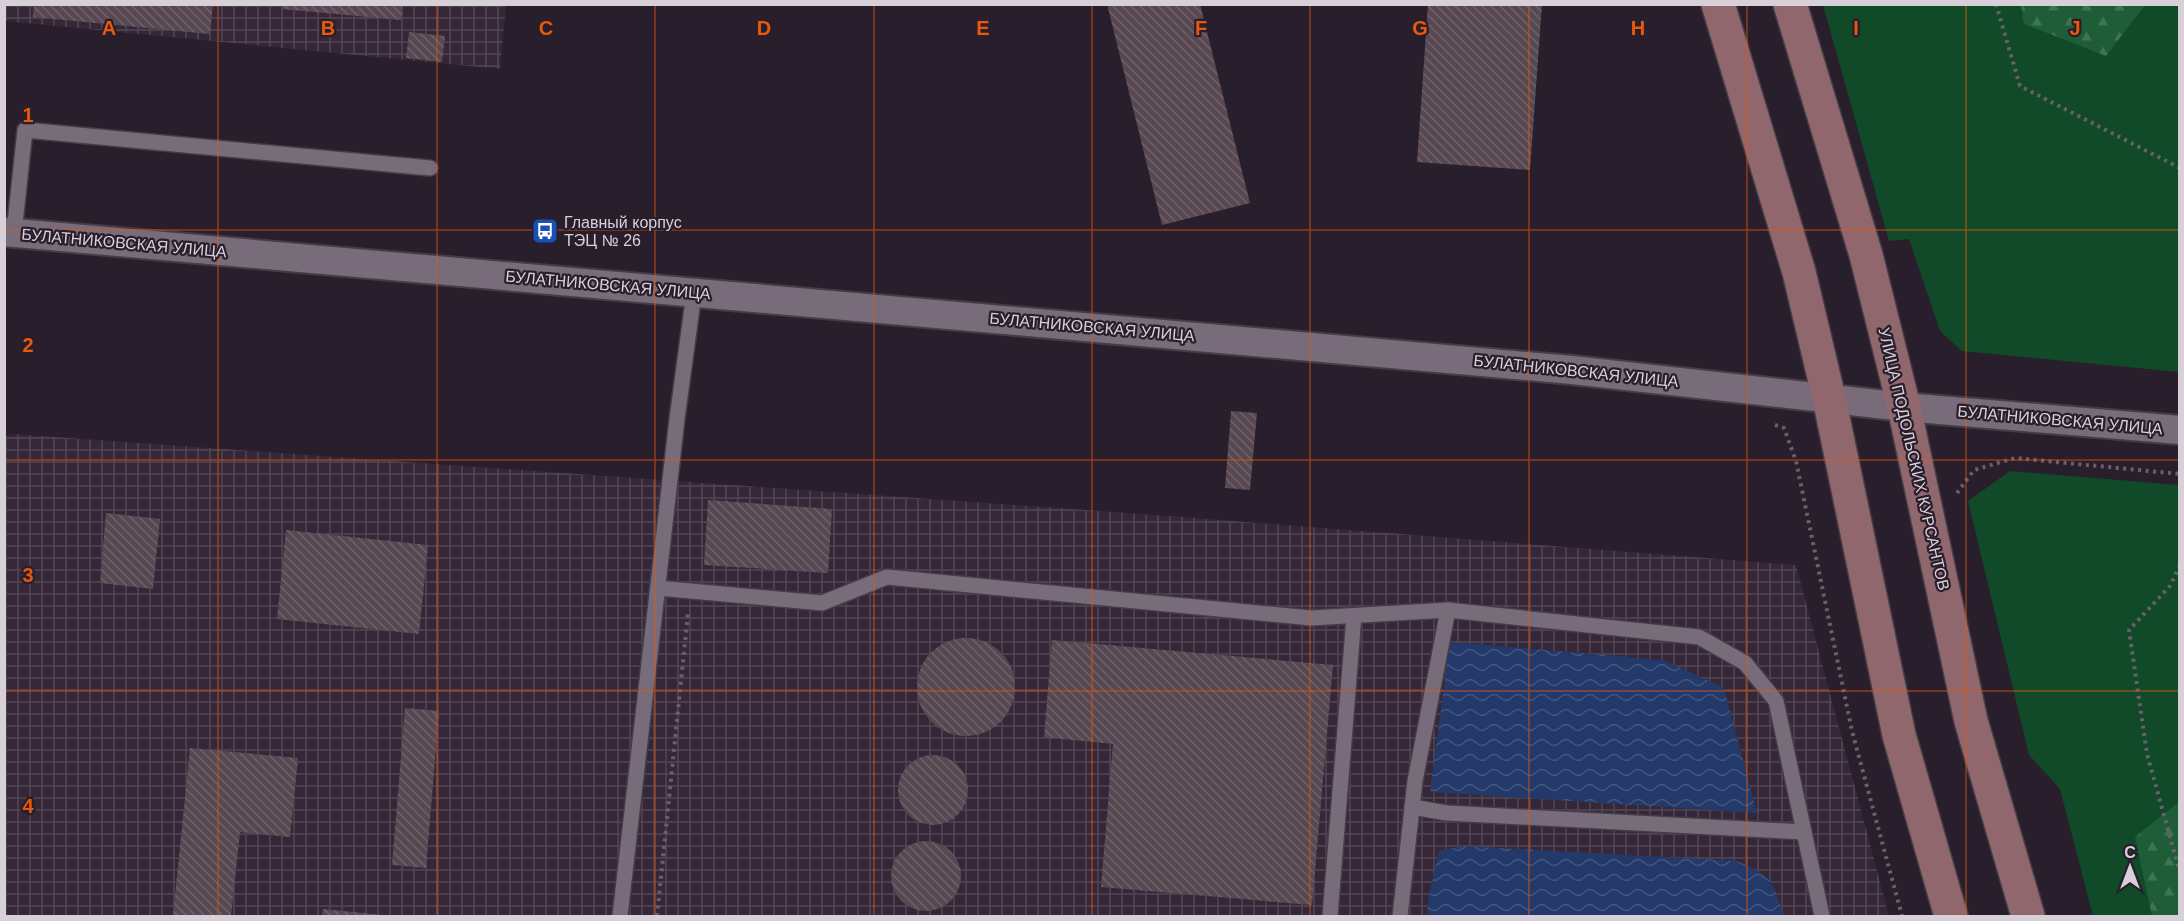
<svg xmlns="http://www.w3.org/2000/svg" width="2184" height="921" viewBox="0 0 2184 921" font-family="Helvetica,sans-serif">
<defs>
<pattern id="industrial-grid" width="8" height="8" patternUnits="userSpaceOnUse" patternTransform="scale(1.5)"><rect width="8" height="8" fill="#352738"/><path d="M0 4h8M4 0v8" fill="none" stroke="#524554"/></pattern>
<pattern id="forest-firs" width="22" height="20" patternUnits="userSpaceOnUse" patternTransform="scale(1.5)"><rect width="22" height="20" fill="#1e5d37"/><path d="M5 1l3.5 6h-7zM16 11l3.5 6h-7z" fill="#3e7353"/></pattern>
<pattern id="water-waves" width="16" height="10" patternUnits="userSpaceOnUse" patternTransform="scale(1.5)"><rect width="16" height="10" fill="#22396a"/><path d="M0 5q4-4 8 0t8 0" fill="none" stroke="#41557f"/></pattern>
<pattern id="building-back-hatch" width="6" height="6" patternUnits="userSpaceOnUse" patternTransform="scale(1.5)"><rect width="6" height="6" fill="#584851"/><path d="M-1 5l2 2M0 0l6 6M5-1l2 2" fill="none" stroke="#6f6169"/></pattern>
</defs>
<rect width="100%" height="100%" fill="#291e2b"/>
<g fill="url(#industrial-grid)">
<polygon points="4,5 506,5 500,69 5,21"/>
<polygon points="12,434 1170,516 1796,565 1889,916 5,916 4,436"/>
</g>
<g fill="#114a28">
<polygon points="1823,5 2179,5 2179,372 1962,351 1940,331 1909,239 1889,241"/>
<polygon points="2010,471 2179,485 2179,916 2093,916 2060,789 2029,755 1968,501"/>
</g>
<g fill="url(#forest-firs)">
<polygon points="2021,5 2021,4 2145,5 2106,56 2024,24"/>
<polygon points="2179,802 2179,916 2152,916 2135,837"/>
</g>
<g fill="url(#water-waves)">
<polygon points="1450,642 1664,660 1724,688 1757,813 1430,792"/>
<path d="M1463 846 1737 861C1772 877 1773 879 1783 916H1427L1429 895 1439 851Z"/>
</g>
<g fill="url(#building-back-hatch)">
<polygon points="34,4 213,4 210,34 33,17"/>
<polygon points="283,4 403,4 401,20 282,9"/>
<polygon points="1107,4 1200,4 1250,203 1162,225"/>
<polygon points="1428,4 1542,4 1530,170 1417,162"/>
<polygon points="409,32 445,36 442,62 406,58"/>
<polygon points="1231,411 1257,413 1250,490 1225,488"/>
<polygon points="708,500 832,509 828,573 704,565"/>
<polygon points="106,513 160,519 153,589 100,583"/>
<polygon points="286,530 428,545 419,634 277,619"/>
<circle cx="966" cy="687" r="49"/>
<polygon points="1052,640 1333,665 1312,905 1101,887 1113,744 1044,737"/>
<polygon points="405,708 439,711 426,868 392,865"/>
<polygon points="190,748 298,758 290,837 240,832 231,916 173,916"/>
<circle cx="933" cy="790" r="35"/>
<circle cx="926" cy="876" r="35"/>
<polygon points="323,909 383,915 383,916 322,916"/>
</g>
<g fill="none" stroke-linecap="round" stroke-linejoin="round">
<g stroke="#443c46" stroke-width="18">
<g id="lane">
<polyline points="14,233 25,130 430,168"/>
<polyline points="658,588 822,603 887,577 1311,618 1448,610 1699,637 1745,663 1776,701 1822,916"/>
<polyline points="1412,807 1447,813 1804,832"/>
<polyline points="620,916 677,419 694,293"/>
<polyline points="1330,916 1354,616"/>
<polyline points="1400,916 1415,781 1448,610"/>
</g>
</g>
<g stroke="#443c46" stroke-width="32">
<polyline id="street" points="4,232 1572,370 1904,407 2180,430"/>
</g>
<g stroke="#443c46" stroke-width="36">
<g id="secondary">
<polyline points="1718,4 1799,272 1829,398 1899,735 1951,916"/>
<polyline points="1790,4 1866,255 1904,407 1971,721 2028,916"/>
</g>
</g>
<g stroke="#69606b" stroke-width="4" stroke-dasharray="3 4.5" stroke-linecap="butt">
<polyline points="1996,4 2020,86 2180,168"/>
<polyline points="1775,425 1784,428 1796,461 1852,731 1902,916"/>
<polyline points="1957,493 1974,470 2015,458 2180,474"/>
<polyline points="2180,565 2170,586 2129,630 2147,754 2180,873"/>
<polyline points="657,916 688,613"/>
</g>
<use href="#lane" stroke="#786b7a" stroke-width="15"/>
<use href="#street" stroke="#786b7a" stroke-width="28"/>
<use href="#secondary" stroke="#90676d" stroke-width="33"/>
</g>
<path fill="none" stroke="#e8590c" stroke-width="1.5" stroke-opacity="0.55" d="M218 4V916M437 4V916M655 4V916M874 4V916M1092 4V916M1310 4V916M1529 4V916M1747 4V916M1966 4V916M4 230H2180M4 460H2180M4 691H2180"/>
<defs>
<g id="bus-square" transform="scale(1.35)"><rect x="-9" y="-9" width="18" height="18" rx="4" fill="#1a4fb4" stroke="#291e2b"/><path d="M-5-6H5V4H4V6H2V4H-2V6H-4V4H-5ZM-3.5-4V0h7V-4ZM-3.5 1.2v1.5H-2V1.2ZM2 1.2v1.5H3.5V1.2Z" fill="#fff"/></g>
</defs>
<g fill-rule="evenodd">
<use href="#bus-square" x="545" y="231"/>
</g>
<g text-anchor="middle" dominant-baseline="central" stroke-width="4.5" stroke-linejoin="round" paint-order="stroke">
<g font-size="16" fill="#d7d0d9" stroke="#291e2b" text-anchor="start">
<text x="564" y="222">Главный корпус<tspan x="564" dy="18">ТЭЦ № 26</tspan></text>
</g>
<g font-size="16" fill="#d7d0d9" stroke="#291e2b">
<text transform="translate(124 243) rotate(5)">БУЛАТНИКОВСКАЯ УЛИЦА</text>
<text transform="translate(608 285) rotate(5)">БУЛАТНИКОВСКАЯ УЛИЦА</text>
<text transform="translate(1092 327) rotate(5)">БУЛАТНИКОВСКАЯ УЛИЦА</text>
<text transform="translate(1576 371) rotate(6)">БУЛАТНИКОВСКАЯ УЛИЦА</text>
<text transform="translate(2060 420) rotate(5)">БУЛАТНИКОВСКАЯ УЛИЦА</text>
<text transform="translate(1914 459) rotate(77)">УЛИЦА ПОДОЛЬСКИХ КУРСАНТОВ</text>
</g>
</g>
<g font-size="20" text-anchor="middle" font-weight="bold" fill="#e8590c" stroke="#291e2b" stroke-width="4.5" stroke-linejoin="round" paint-order="stroke">
<text x="109" y="35">A</text>
<text x="328" y="35">B</text>
<text x="546" y="35">C</text>
<text x="764" y="35">D</text>
<text x="983" y="35">E</text>
<text x="1201" y="35">F</text>
<text x="1420" y="35">G</text>
<text x="1638" y="35">H</text>
<text x="1856" y="35">I</text>
<text x="2075" y="35">J</text>
<text x="28" y="122">1</text>
<text x="28" y="352">2</text>
<text x="28" y="582">3</text>
<text x="28" y="813">4</text>
</g>
<rect width="2184" height="921" fill="none" stroke="#d7d0d9" stroke-width="12"/>
<g transform="translate(2130 867)" stroke="#291e2b" stroke-width="4.5" paint-order="stroke">
<path d="M0-4.5L10 22L0 15L-10 22Z" fill="#d7d0d9"/>
<text y="-9" font-size="16" font-weight="bold" text-anchor="middle" fill="#d7d0d9">С</text>
</g>
</svg>
